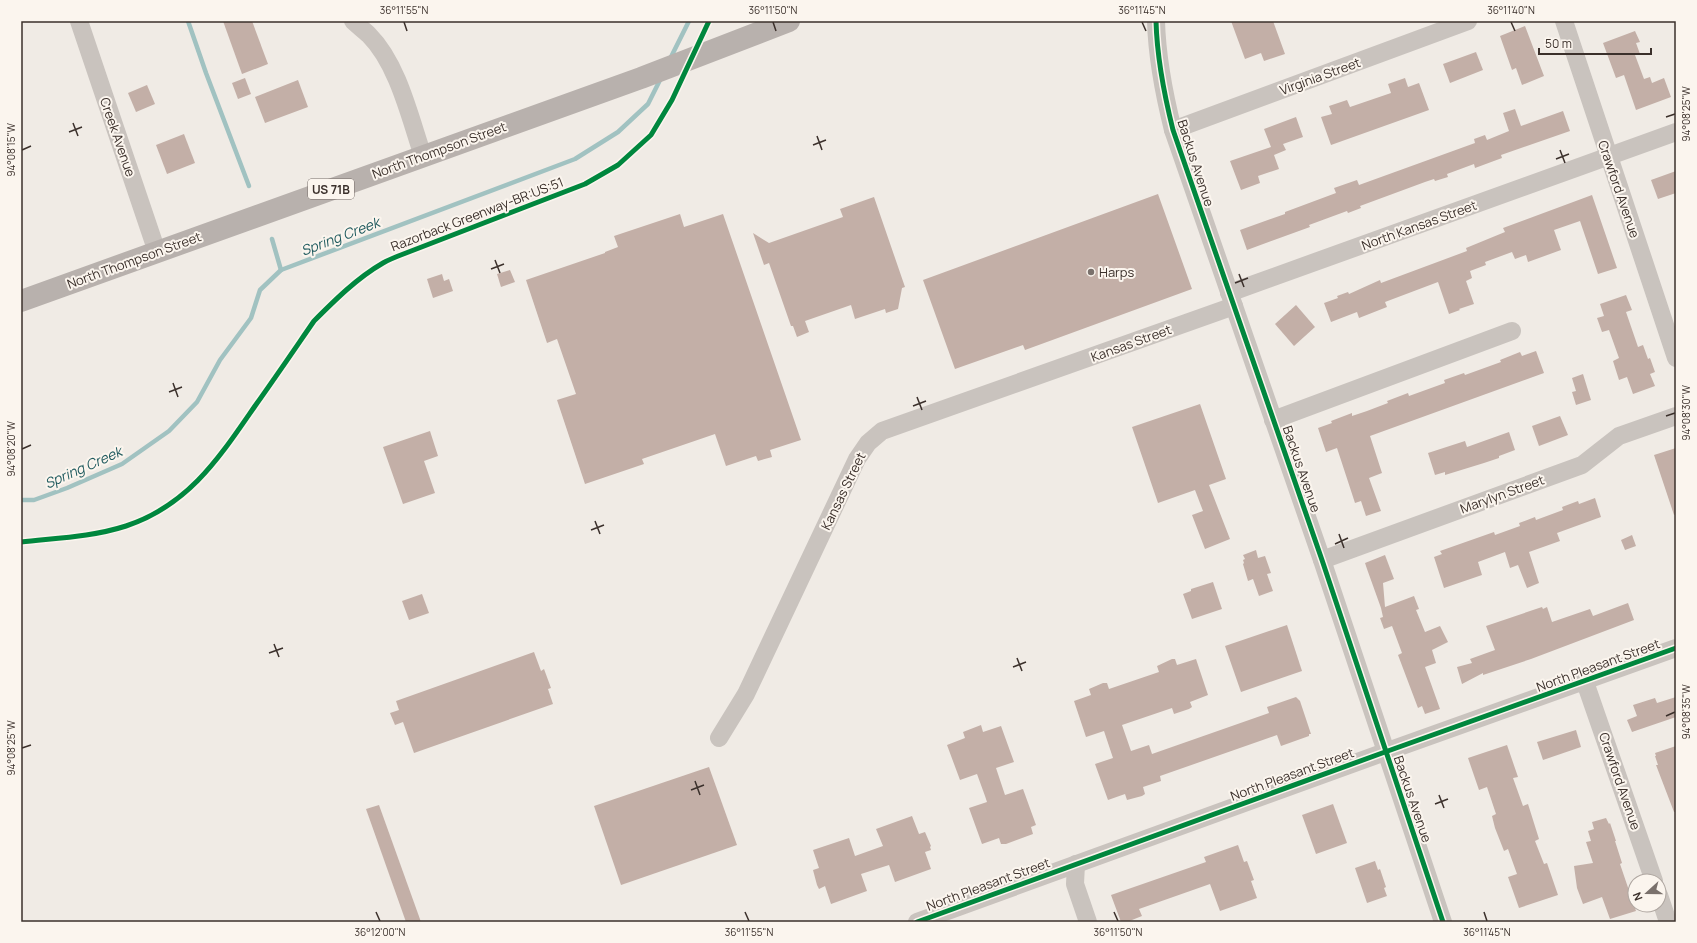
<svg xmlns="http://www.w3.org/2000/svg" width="1697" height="943" viewBox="0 0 1697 943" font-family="Manrope,sans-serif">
<rect width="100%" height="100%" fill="#f0ebe5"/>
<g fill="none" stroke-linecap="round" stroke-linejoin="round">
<g stroke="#a1c2c1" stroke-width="4.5">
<polyline points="188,21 206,73 249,186"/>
<polyline points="670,59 689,21"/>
<polyline points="272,239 281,270"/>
<polyline points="21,500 34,500 67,488 122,464 169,431 197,402 220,360 251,318 260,290 281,270 575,159 618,132 648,104 661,78"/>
</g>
</g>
<g fill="#c3afa7">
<polygon points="223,21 252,21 268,64 242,74"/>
<polygon points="1231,21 1273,21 1285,54 1264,61 1261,53 1245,59"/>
<polygon points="1525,26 1544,76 1522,85 1516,68 1512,70 1500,36"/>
<polygon points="1635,31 1640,42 1636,43 1640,54 1635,55 1644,79 1650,77 1652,83 1664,78 1671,97 1636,110 1624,75 1616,78 1603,43"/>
<polygon points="1476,52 1483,70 1450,83 1443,64"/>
<polygon points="245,78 251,94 238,99 232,83"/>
<polygon points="1405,78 1408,87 1419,83 1429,110 1331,145 1321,117 1332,114 1329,106 1347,100 1350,107 1391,93 1388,84"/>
<polygon points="298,80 308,107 265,123 255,97"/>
<polygon points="147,85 155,104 136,112 128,93"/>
<polygon points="1515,109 1521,126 1563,111 1570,131 1501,155 1502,158 1475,168 1474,164 1447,174 1448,177 1435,181 1434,179 1425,182 1360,206 1361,208 1348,213 1347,211 1309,225 1310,227 1247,250 1240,230 1285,214 1285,212 1336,193 1334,188 1357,180 1359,185 1475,143 1474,139 1485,135 1487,140 1509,131 1503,113"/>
<polygon points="1296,117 1303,137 1283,144 1286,150 1274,155 1279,169 1258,176 1260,183 1241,190 1230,161 1271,147 1264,129"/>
<polygon points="184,134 195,163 167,174 156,145"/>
<polygon points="1676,171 1676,193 1658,199 1651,180"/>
<polygon points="1158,194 1192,289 1025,350 1023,345 955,369 923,280"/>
<polygon points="1592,195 1617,268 1598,274 1580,221 1554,230 1561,250 1528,262 1526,255 1515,259 1512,252 1485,262 1486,265 1470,271 1472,278 1466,281 1474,304 1459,309 1460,310 1449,314 1438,282 1385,302 1387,307 1359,318 1357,312 1331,322 1324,303 1338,298 1337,296 1348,292 1349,294 1380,280 1381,283 1467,251 1466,248 1505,232 1503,228"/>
<polygon points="874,197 905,287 902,288 898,309 886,313 885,309 855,319 851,305 805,321 809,332 797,337 793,326 791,326 769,263 764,265 753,233 769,243 843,217 840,209"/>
<polygon points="680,214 684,227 723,214 801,440 770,450 772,457 758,461 756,456 726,466 715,434 642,459 644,464 585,484 557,400 576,394 557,339 547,343 526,280 605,253 605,252 618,247 614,236"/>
<polygon points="510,270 515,282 501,287 497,274"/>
<polygon points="442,274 444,281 449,279 453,291 433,298 427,279"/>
<polygon points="1626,295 1632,310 1626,312 1638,347 1643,345 1648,359 1650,358 1655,372 1650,374 1655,386 1633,394 1627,377 1619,380 1613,361 1619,358 1609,330 1602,332 1597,318 1604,316 1600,304"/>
<polygon points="1296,305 1315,327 1294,346 1275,324"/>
<polygon points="1536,351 1544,373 1370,436 1382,473 1369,478 1381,511 1366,516 1361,501 1355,503 1337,448 1326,452 1318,428 1332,423 1331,421 1352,413 1352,416 1367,411 1388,403 1387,401 1408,393 1409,396 1445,383 1444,380 1464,373 1465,375 1501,362 1500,360 1520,352 1522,356"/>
<polygon points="1583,374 1591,400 1576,405 1572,392 1576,391 1572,378"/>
<polygon points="1200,404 1226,479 1209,485 1230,539 1205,549 1192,515 1203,511 1195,490 1158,503 1132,427"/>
<polygon points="1560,416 1568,435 1539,446 1532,426"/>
<polygon points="430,431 438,456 424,461 435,493 403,504 383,447"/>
<polygon points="1509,432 1515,450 1499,456 1499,458 1484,463 1445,475 1445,472 1435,475 1428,453 1465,441 1467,447"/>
<polygon points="1676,448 1676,514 1674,515 1654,455"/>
<polygon points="1595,498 1601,517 1557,533 1560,541 1529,552 1539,583 1527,588 1518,565 1510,568 1505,552 1478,562 1482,575 1444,588 1434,557 1442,554 1440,551 1494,532 1495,535 1520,526 1519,523 1535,517 1536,520 1563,510 1562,507 1578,501 1579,504"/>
<polygon points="1632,535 1636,546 1625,550 1621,540"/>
<polygon points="1256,550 1258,558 1265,556 1271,573 1267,574 1273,591 1259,596 1253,579 1248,581 1243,564 1244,563 1243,560 1245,559 1243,555"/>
<polygon points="1385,555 1394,579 1383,583 1385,607 1414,596 1419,609 1416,610 1425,632 1440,626 1448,642 1432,650 1436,663 1425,667 1440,709 1425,714 1422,706 1418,708 1398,655 1402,653 1392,626 1384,629 1380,618 1383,617 1381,608 1367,569 1365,563"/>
<polygon points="1213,582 1222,609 1192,619 1183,594 1191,591 1191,589"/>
<polygon points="422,594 429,613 409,620 402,601"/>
<polygon points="1628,603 1634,620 1531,659 1483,675 1483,673 1462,684 1457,667 1472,663 1470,659 1495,650 1486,626 1542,607 1543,609 1547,607 1552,622 1590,609 1593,616"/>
<polygon points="1287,625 1302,671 1241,692 1225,646"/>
<polygon points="534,652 541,671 544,669 551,688 548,689 553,704 414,753 403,722 395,725 390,713 399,710 396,701"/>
<polygon points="1172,659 1175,659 1177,665 1196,659 1208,695 1190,702 1192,707 1189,709 1174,714 1172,708 1122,725 1131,751 1149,745 1152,754 1269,713 1267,707 1296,697 1300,701 1311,734 1309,734 1309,736 1281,746 1277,735 1160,776 1161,781 1143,787 1145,794 1142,796 1127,800 1125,794 1108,800 1095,764 1113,758 1104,731 1086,737 1074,701 1091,695 1089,689 1103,683 1107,683 1109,689 1159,672 1157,666"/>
<polygon points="1676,697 1676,717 1632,732 1627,720 1637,716 1633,705 1655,698 1657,703"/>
<polygon points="981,725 983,732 1001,726 1014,762 996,768 1005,795 1023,789 1036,825 1031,827 1033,834 1006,844 1001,844 999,838 982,844 969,808 987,802 985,796 977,774 960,780 947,745 965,738 963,732"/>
<polygon points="1576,730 1581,747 1543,760 1537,742"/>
<polygon points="1507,745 1518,777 1513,778 1523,806 1528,804 1539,839 1535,841 1544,864 1547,863 1558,895 1519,908 1508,877 1517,874 1508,849 1504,851 1495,828 1492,816 1496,814 1487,787 1479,790 1468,758"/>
<polygon points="1676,746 1676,812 1674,812 1656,765 1658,765 1655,756 1656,756 1655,753"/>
<polygon points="709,767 737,845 621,885 594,806"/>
<polygon points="1333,804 1347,843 1316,854 1302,815"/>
<polygon points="379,805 421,922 406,922 366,809"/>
<polygon points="912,816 919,834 925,832 931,846 930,847 931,850 925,852 931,869 895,882 889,865 861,874 867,891 831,904 825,886 819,889 817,885 813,870 819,868 813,850 849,838 855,856 883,846 876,829"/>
<polygon points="1606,818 1609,824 1610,823 1616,841 1615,841 1622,863 1620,864 1636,911 1610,919 1602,897 1583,904 1577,888 1574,866 1593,863 1586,842 1591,841 1588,831 1594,829 1592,822"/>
<polygon points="1238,845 1244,862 1247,861 1254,880 1251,881 1257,898 1220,911 1210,884 1139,909 1142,916 1127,922 1121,922 1111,895 1206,862 1204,857"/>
<polygon points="1375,861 1378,870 1380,869 1386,887 1384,888 1387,896 1367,903 1355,868"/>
</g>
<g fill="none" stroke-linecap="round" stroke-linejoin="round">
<g stroke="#c9c3be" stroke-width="18">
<polyline points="79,21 157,252"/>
<path d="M353 21C358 26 364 30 369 35 398 64 410 118 423 156"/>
<path d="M1156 21C1157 59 1164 94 1173 130L1322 560 1443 922"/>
<polyline points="1564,21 1676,358"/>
<polyline points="1173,130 1468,21"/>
<polyline points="1229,293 1676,132"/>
<polyline points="1273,420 1512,331"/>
<polyline points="1322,560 1582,465 1619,436 1676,416"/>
<polyline points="1585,682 1654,881"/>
<polyline points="719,738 746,694 857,459 868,443 882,431 1234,306"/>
<polyline points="1076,864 1075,884 1088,922"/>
<polyline points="1659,895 1668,922"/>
<polyline points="917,922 1385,752 1676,648"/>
</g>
<polyline stroke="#b8b1ad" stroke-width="22" points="21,301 641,78 789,21"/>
<g stroke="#fbf5ee" stroke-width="8">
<g id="cycleway">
<path d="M1156 21C1157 59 1164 94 1173 130L1322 560 1443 922"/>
<path d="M21 542C56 538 92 537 126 526 189 505 219 458 255 406 275 378 294 350 314 321 335 300 357 278 383 263 390 259 398 256 406 253L585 184 618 165 651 135 672 100 709 21"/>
<polyline points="917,922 1385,752 1676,648"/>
</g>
</g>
<use href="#cycleway" stroke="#00873e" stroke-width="5"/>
</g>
<path fill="none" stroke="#3b302b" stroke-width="1.5" d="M404 22 407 31M773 22 776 31M1142 22 1146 31M1511 22 1515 31M1666 117 1675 114M73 123 78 136M69 132 82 127M817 136 822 150M813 145 826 140M22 150 31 146M1560 150 1565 163M1556 159 1569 154M495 260 500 273M491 269 504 264M1239 274 1244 287M1235 283 1248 278M173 383 178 397M169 392 182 387M917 397 922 410M913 406 926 401M1666 416 1675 413M22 449 31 445M595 521 600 534M591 530 604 525M1339 534 1344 548M1335 544 1348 538M274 644 279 657M269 653 283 648M1017 658 1022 671M1013 667 1026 662M1666 716 1675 712M22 748 31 745M695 781 700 795M691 790 704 785M1439 795 1444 808M1435 804 1448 799M376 912 380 921M745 912 749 921M1114 912 1118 921M1484 912 1487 921"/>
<circle fill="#7a716c" stroke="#fbf5ee" stroke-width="1.5" cx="1091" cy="272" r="4"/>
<g text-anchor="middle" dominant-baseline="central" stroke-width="4" stroke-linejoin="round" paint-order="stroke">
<rect fill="#fbf5ee" stroke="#756b66" stroke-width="1" x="308" y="179" width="46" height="20" rx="3"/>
<g font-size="12" font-weight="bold" fill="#3b302b">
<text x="331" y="189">US 71B</text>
</g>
<g font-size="13" fill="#3b302b" stroke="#fbf5ee">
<text transform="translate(1320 76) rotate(-20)">Virginia Street</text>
<text transform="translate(118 137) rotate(71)">Creek Avenue</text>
<text transform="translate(439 150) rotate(-20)">North Thompson Street</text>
<text transform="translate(1196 163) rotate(72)">Backus Avenue</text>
<text transform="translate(1619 189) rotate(71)">Crawford Avenue</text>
<text transform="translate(477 214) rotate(-21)">Razorback Greenway-BR:US:51</text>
<text transform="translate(1419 225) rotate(-20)">North Kansas Street</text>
<text transform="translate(134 260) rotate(-20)">North Thompson Street</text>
<text transform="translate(1131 343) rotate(-20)">Kansas Street</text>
<text transform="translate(1302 469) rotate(71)">Backus Avenue</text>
<text transform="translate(843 491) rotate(-64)">Kansas Street</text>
<text transform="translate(1502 494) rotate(-20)">Marylyn Street</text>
<text transform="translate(1598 665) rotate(-20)">North Pleasant Street</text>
<text transform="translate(1292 774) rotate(-20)">North Pleasant Street</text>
<text transform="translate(1620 781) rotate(71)">Crawford Avenue</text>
<text transform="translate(1413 799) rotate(71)">Backus Avenue</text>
<text transform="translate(988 884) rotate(-20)">North Pleasant Street</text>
</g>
<g font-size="13" fill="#3b302b" stroke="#fbf5ee" text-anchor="start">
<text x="1099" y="272">Harps</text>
</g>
<g font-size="14" font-style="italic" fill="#1f5a5e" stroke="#fbf5ee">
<text transform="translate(340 236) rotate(-21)">Spring Creek</text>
<text transform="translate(83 467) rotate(-24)">Spring Creek</text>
</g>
</g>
<rect width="1697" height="943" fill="none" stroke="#fbf5ee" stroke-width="44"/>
<g transform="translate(1647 893) rotate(249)"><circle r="19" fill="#fbf5ee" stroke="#aea6a0"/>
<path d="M0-3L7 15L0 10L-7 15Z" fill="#7a716c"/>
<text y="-6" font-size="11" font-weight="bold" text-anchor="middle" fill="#3b302b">N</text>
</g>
<path d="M1539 48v6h112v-6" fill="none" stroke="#3b302b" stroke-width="2"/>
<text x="1545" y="48" font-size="12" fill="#3b302b" stroke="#fbf5ee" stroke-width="3" paint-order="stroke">50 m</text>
<rect x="22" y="22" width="1653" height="899" fill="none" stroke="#3b302b" stroke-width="1.5"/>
<g font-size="10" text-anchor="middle" fill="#3b302b">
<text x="404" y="14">36°11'55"N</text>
<text x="773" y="14">36°11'50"N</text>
<text x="1142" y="14">36°11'45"N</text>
<text x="1511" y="14">36°11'40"N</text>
<text transform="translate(1686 114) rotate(-90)" y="4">94°08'25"W</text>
<text transform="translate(11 150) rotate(-90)" y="4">94°08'15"W</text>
<text transform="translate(1686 413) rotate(-90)" y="4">94°08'30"W</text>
<text transform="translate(11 449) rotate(-90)" y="4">94°08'20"W</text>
<text transform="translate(1686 712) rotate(-90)" y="4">94°08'35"W</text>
<text transform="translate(11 748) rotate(-90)" y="4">94°08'25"W</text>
<text x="380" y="936">36°12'00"N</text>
<text x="749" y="936">36°11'55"N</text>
<text x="1118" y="936">36°11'50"N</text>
<text x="1487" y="936">36°11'45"N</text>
</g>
</svg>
